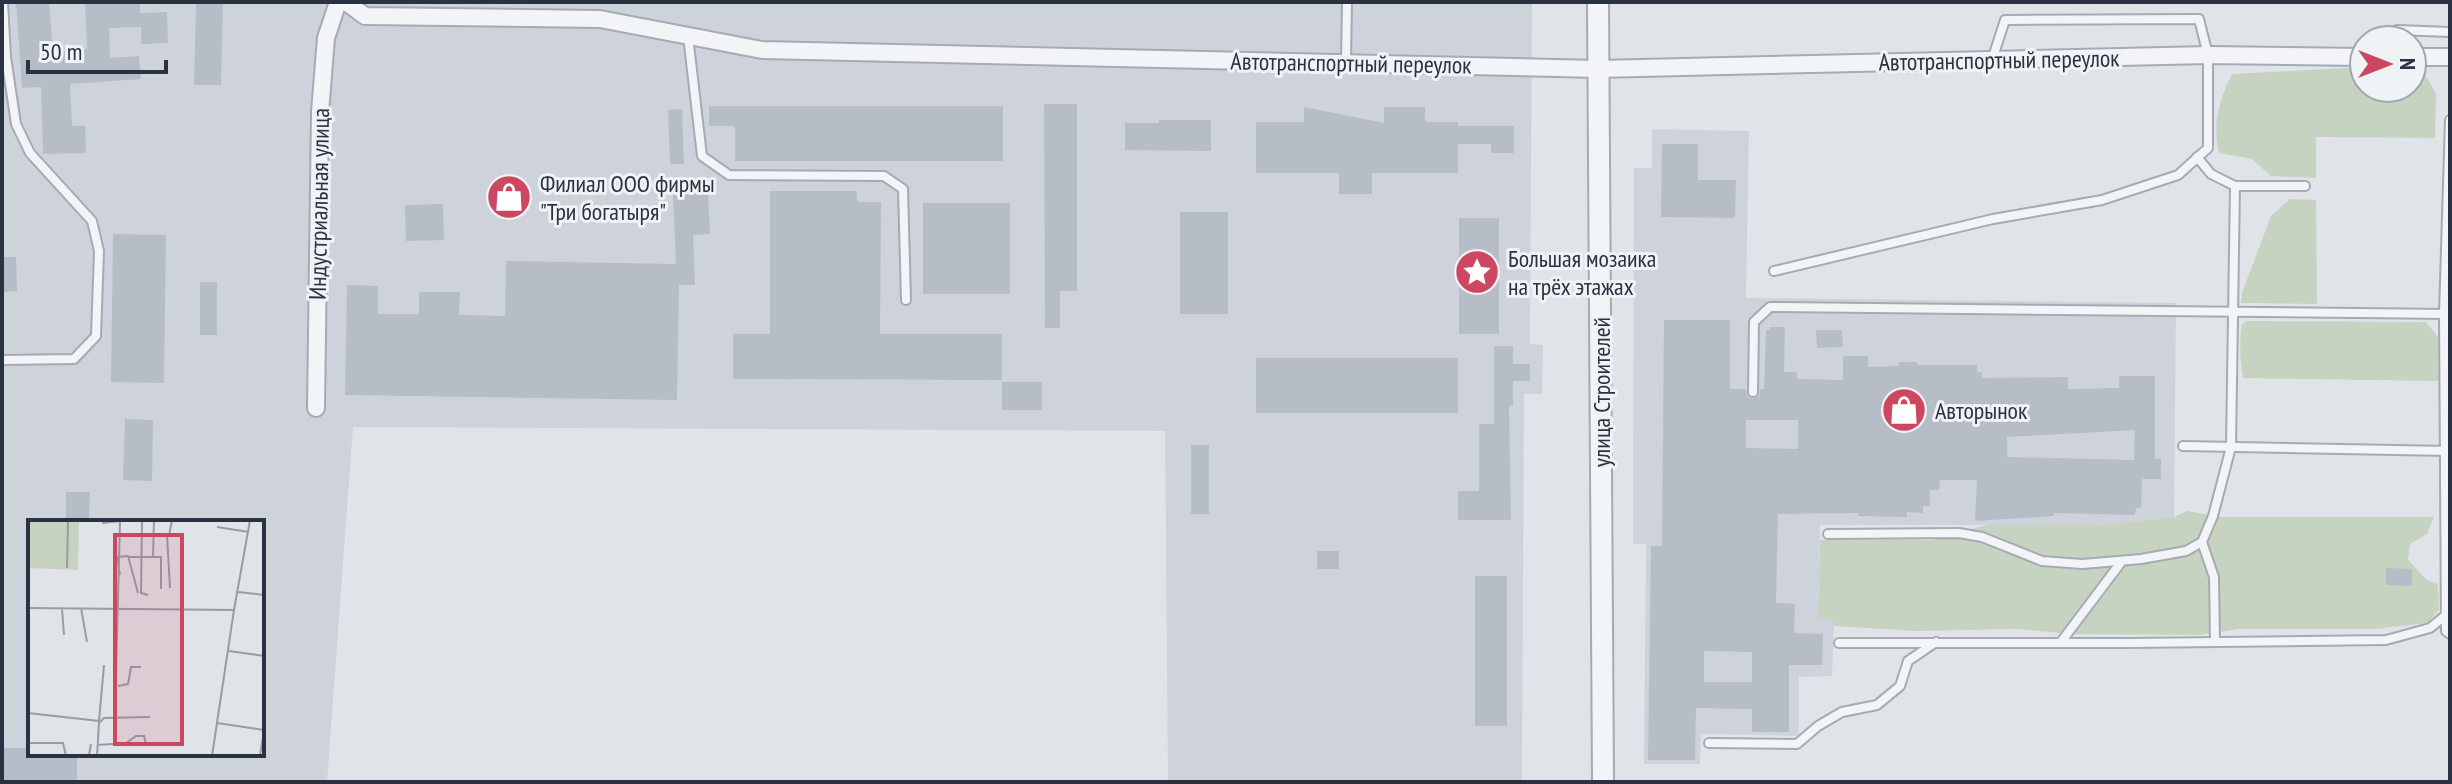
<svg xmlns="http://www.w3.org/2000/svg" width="2452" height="784" viewBox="0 0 2452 784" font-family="'PT Sans Narrow',sans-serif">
<rect width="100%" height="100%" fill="#e0e4e9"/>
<g fill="#ced3db" fill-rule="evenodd">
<path d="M2 2H1532L1530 344 1543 345 1542 394H1524L1522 782H1168L1165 431 353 427 327 782H2ZM30 522H262V754H30Z"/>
<polygon points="1652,129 1749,131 1746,298 2176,303 2174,517 2100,525 1820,525 1818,618 1834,619 1832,676 1799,677 1799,736 1701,734 1700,764 1644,764 1646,544 1633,544 1634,168 1652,168"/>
</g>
<g fill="#c6d3c1">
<path d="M2412 66 2421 67 2436 94 2435 138 2316 137V178L2271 176 2252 159 2219 153C2212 126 2219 99 2232 74L2364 67V88H2412Z"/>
<polygon points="2290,199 2316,200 2317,304 2241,303 2242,293 2271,216"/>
<path d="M2247 321 2426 322 2438 337 2439 381 2243 378C2240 359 2239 343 2242 324Z"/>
<polygon points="2187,511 2221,517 2434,517 2427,534 2410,544 2408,560 2427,580 2438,584 2439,610 2427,623 2375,629 2239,629 2199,635 2073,634 2016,629 1916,631 1833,626 1833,619 1818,619 1820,540 1932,540 1987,525 2100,525 2174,517"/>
</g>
<g fill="#b7bdc6" fill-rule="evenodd">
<polygon points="16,2 49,2 53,52 87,49 85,2 140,2 140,13 167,12 168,43 141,44 141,27 109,28 110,58 139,56 141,79 70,84 72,126 85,126 86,153 43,154 41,87 22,88"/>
<polygon points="196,2 223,2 221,85 194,85"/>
<polygon points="1044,104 1077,104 1077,291 1060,291 1060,328 1045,328"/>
<polygon points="709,106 1003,106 1003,161 735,161 735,126 709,126"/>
<polygon points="1304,107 1384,123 1384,107 1425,107 1425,122 1458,122 1458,126 1514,126 1514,153 1491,153 1491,144 1458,144 1458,173 1372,173 1372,194 1339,194 1339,173 1256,173 1256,122 1304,122"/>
<polygon points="682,109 684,164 670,164 668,110"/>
<polygon points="1159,120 1211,120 1211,151 1125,150 1125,123 1159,123"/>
<polygon points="1662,144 1698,144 1698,180 1736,180 1735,218 1661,217"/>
<polygon points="770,191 857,191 857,202 881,202 880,334 1002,334 1002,380 733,379 733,334 770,334"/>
<polygon points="708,193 710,234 693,235 695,285 679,285 677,400 345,395 347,285 378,286 378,314 419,314 419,292 460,292 459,315 505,316 506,261 676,264 673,194"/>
<rect x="923" y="203" width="87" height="91"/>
<polygon points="443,204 444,240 406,241 405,205"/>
<rect x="1180" y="212" width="48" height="102"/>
<rect x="1459" y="218" width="40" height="116"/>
<polygon points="113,234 166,235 164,383 111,382"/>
<polygon points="2,257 16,257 17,291 2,292"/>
<rect x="200" y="282" width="17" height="53"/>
<path d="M1664 320H1730V389H1746L1747 396 1752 399 1759 396 1760 389H1764L1766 330H1770V327H1785L1784 372H1797V379L1843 380V356H1868V367L1899 366V362H1917V365H1977V372H1982V378L2068 377V389L2119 388V376H2155V459H2161V479H2142L2141 508H2136L2135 515 2054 513V516L1975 521 1977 480H1940L1939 490H1930V506H1923V513L1907 512V517L1858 516 1859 513 1778 514 1776 603 1795 604 1794 633 1823 634 1822 665H1789V732H1752V709L1696 708 1695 760H1648L1651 546H1662ZM1746 420H1798V449L1746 448ZM2135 430 2134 460 2007 457V437ZM1704 651 1752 652V682H1704Z"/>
<polygon points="1816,330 1842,330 1843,347 1817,348"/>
<polygon points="1494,346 1513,346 1513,364 1530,364 1530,381 1513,381 1513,406 1509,406 1511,520 1458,520 1458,491 1479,491 1479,424 1494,424"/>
<rect x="1256" y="358" width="202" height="55"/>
<rect x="1002" y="382" width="40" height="28"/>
<polygon points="125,419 153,420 152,481 123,480"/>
<rect x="1191" y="445" width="18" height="69"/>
<polygon points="66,492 90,492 89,522 66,522"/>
<rect x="1317" y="551" width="22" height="18"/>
<polygon points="2386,568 2412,569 2412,586 2386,585"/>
<rect x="1475" y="576" width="32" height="150"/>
<polygon points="2,748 30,748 30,754 77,754 77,782 2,782"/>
</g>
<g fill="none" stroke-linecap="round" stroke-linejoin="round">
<g stroke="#a5abb3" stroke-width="12">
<g id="service">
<polyline points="3,2 6,57 16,124 30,153 92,221 99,251 96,336 74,359 4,360"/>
<polyline points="2397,30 2450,32"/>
<polyline points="688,36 702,156 729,175 884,176 903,189 906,300"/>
<polyline points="1346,63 1347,2"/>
<polyline points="2450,120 2444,314 2446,631 2450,634"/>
<polyline points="2235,186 2305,186"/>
<polyline points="1774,271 1993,219 2102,200 2178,175 2208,148 2208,55 2199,19 2005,20 1992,60"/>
<polyline points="1753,392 1754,322 1770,307 2450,314"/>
<polyline points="2183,446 2449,451"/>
<polyline points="1828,534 1959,533 1982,537 2042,561 2082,564 2141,559 2186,551 2202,542 2213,516 2231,447 2235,186 2211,174 2197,157"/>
<polyline points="2202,542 2214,577 2215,642"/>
<polyline points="2061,642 2122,561"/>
<polyline points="1839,643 2129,643 2386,640 2430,628 2446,615"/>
<polyline points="1709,743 1797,744 1818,726 1842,712 1877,705 1900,686 1908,661 1936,642"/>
</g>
</g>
<g stroke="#a5abb3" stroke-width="20">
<g id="minor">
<polyline points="346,2 365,16 600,19 762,50 1598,69 2208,55 2364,57"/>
<polyline points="2412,57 2450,57"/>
<polyline points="316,408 320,112 326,38 338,2"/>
</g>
</g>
<g stroke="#a5abb3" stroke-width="24">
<polyline id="tertiary" points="1598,2 1603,782"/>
</g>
<use href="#service" stroke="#f3f4f7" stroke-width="8"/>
<use href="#minor" stroke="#f3f4f7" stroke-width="16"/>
<use href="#tertiary" stroke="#f3f4f7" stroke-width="20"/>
</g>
<defs>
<g id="shop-disc" transform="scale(2.3)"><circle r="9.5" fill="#cc475f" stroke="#f0f3f6"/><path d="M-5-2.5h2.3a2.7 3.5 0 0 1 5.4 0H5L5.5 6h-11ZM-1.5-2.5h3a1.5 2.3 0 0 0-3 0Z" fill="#fff"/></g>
<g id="sight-disc" transform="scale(2.3)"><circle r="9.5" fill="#cc475f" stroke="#f0f3f6"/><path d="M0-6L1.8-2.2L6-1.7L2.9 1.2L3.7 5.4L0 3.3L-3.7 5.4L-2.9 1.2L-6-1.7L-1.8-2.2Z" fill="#fff"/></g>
</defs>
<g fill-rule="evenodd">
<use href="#shop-disc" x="509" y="197"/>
<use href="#sight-disc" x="1477" y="272"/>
<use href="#shop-disc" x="1904" y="410"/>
</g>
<g text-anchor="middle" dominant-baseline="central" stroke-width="6" stroke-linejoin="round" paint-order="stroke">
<g font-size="24" fill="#293240" stroke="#f0f3f6">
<text transform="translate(1999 60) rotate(-1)">Автотранспортный переулок</text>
<text transform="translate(1351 63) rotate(1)">Автотранспортный переулок</text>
<text transform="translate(319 204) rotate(-89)">Индустриальная улица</text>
<text transform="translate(1601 392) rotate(-90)">улица Строителей</text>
</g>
<g font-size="24" fill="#293240" stroke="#f0f3f6" text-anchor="start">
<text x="540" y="183">Филиал ООО фирмы<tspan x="540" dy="28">"Три богатыря"</tspan></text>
<text x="1508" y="258">Большая мозаика<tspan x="1508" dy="28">на трёх этажах</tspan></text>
<text x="1935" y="410">Авторынок</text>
</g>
</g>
<g transform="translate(28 520)">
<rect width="236" height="236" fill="#e0e4e9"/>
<path d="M0 0H51L50 50 0 48Z" fill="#c6d3c1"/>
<path fill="none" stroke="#979da5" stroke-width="2" d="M114 0 113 73 120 75M74 3 92 1 87 195M189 7 221 12M92 15 141 16 144 0M139 16 142 68M101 37H133V69M125 38 126 0M39 48 40 0M92 55 89 37 100 36 110 73M210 72 236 75M0 88 206 90 184 236M53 88 59 122M34 89 36 115M206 90 222 0M201 131 236 136M90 166 100 164 103 147H113M0 193 71 201M71 201 76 145M189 203 236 210M0 223H35L38 236M69 225 98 223 108 216H116L118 224M232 235 236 211M46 236 61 235 63 224M69 236 71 203 76 198 122 197"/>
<path fill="#cc475f" fill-opacity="0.15" stroke="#cc475f" stroke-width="4" d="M87 15H154V224H87Z"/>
<rect width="236" height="236" fill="none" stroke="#293240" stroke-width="4"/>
</g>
<rect width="2452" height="784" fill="none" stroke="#293240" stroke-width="8"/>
<g transform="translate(2388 64) rotate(90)"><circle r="38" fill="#f0f3f6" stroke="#a0a6ad" stroke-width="2"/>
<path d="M0-6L14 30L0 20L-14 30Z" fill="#cc475f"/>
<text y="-12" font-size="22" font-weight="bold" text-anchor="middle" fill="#293240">N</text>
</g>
<path d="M28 60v12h138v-12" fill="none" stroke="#293240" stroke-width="4"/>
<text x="40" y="60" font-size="24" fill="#293240" stroke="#f0f3f6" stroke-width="6" paint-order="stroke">50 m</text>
</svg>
